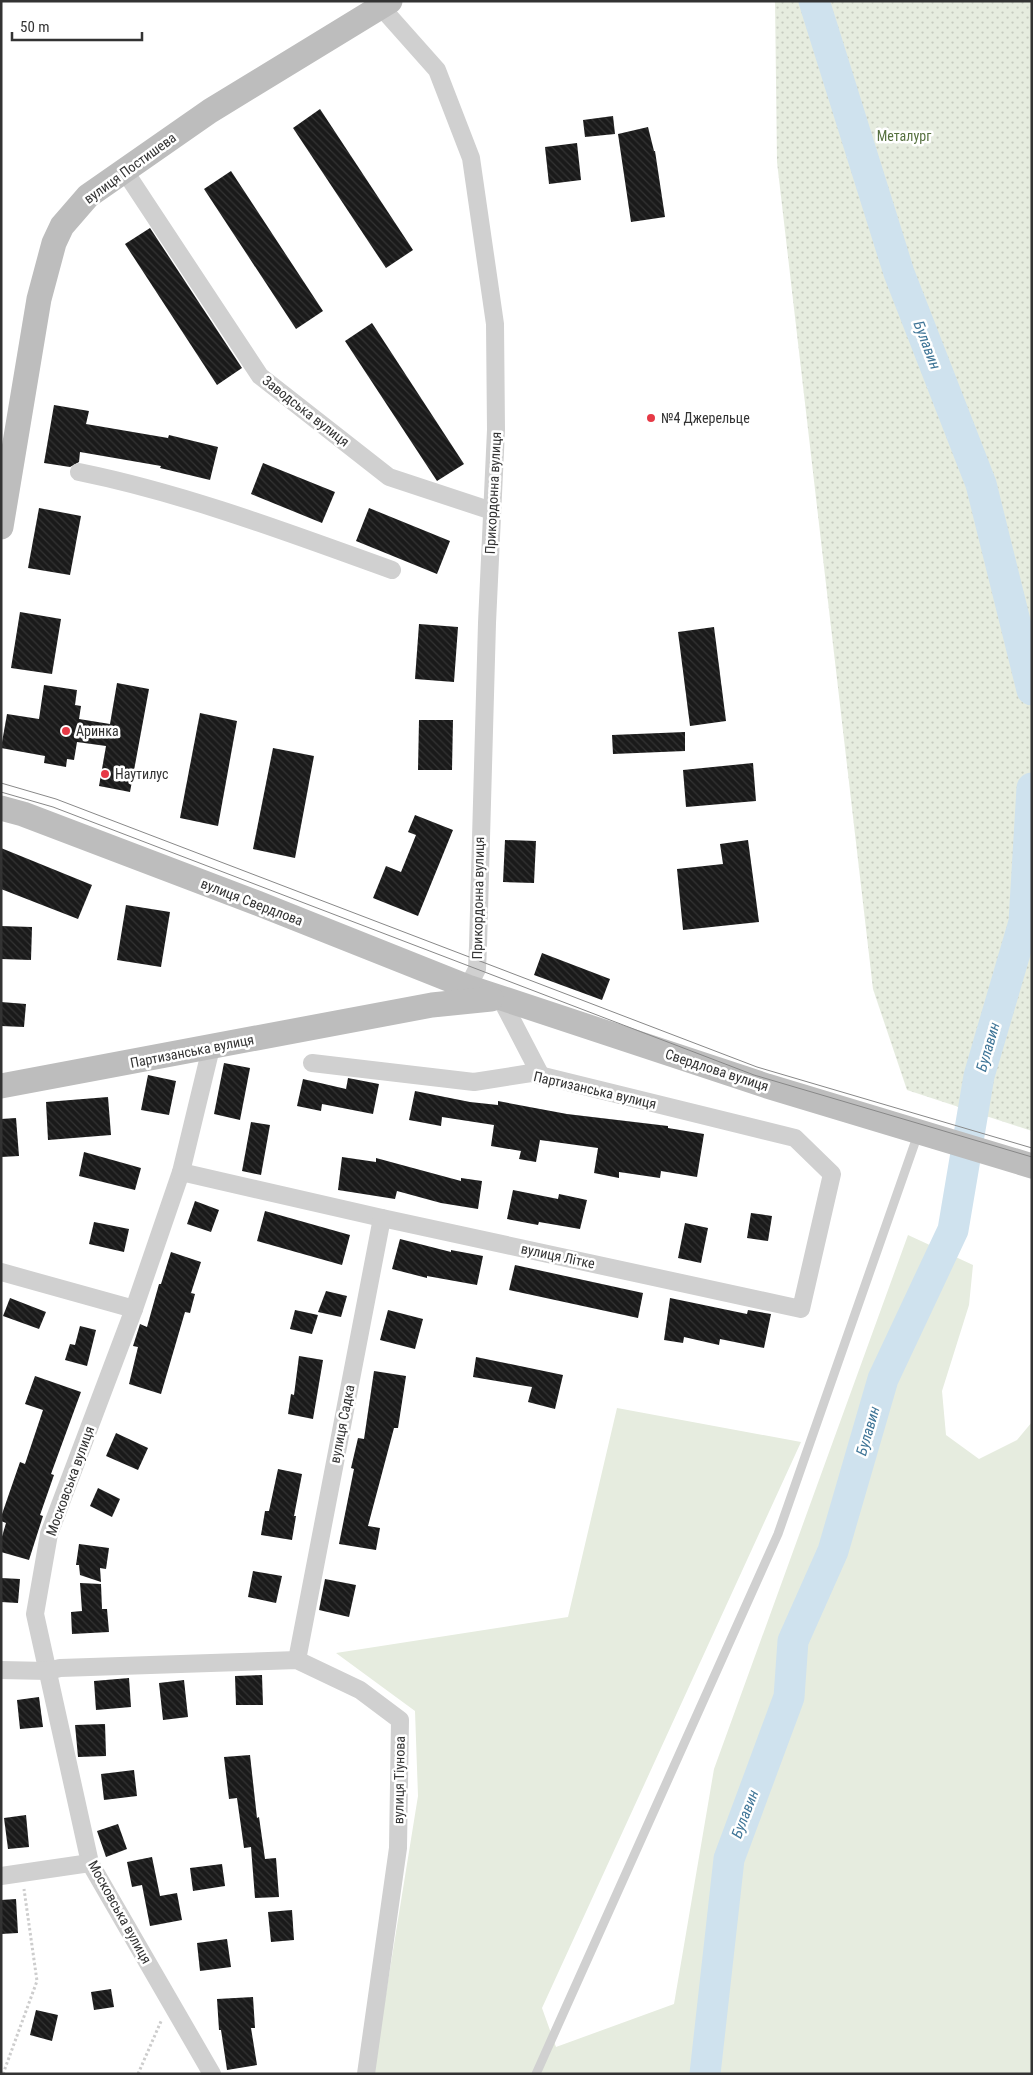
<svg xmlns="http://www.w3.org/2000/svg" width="1033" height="2075" viewBox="0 0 1033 2075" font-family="'Roboto Condensed',sans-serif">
<defs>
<pattern id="park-dots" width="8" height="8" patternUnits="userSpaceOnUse" patternTransform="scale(1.25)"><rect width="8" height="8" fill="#e6ecdf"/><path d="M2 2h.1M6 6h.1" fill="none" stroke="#c6cbc0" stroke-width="1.8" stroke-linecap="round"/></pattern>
<pattern id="building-back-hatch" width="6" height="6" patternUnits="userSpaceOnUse" patternTransform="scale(1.25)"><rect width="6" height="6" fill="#1a1a1a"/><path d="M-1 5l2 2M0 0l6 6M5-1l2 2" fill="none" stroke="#333"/></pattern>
</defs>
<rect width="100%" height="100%" fill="#fff"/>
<polygon fill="#e6ecdf" points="908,1235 973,1265 969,1305 942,1391 946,1435 979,1459 1017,1440 1032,1422 1032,2074 373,2074 418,1796 415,1711 336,1653 568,1617 617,1408 801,1442 542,2008 556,2047 674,2004 714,1769"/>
<polygon fill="url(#park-dots)" points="775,1 1032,1 1032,1131 907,1090 873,989 777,162"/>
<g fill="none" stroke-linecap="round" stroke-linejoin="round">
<g stroke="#cfe2ee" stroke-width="31">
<polyline points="814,1 899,273 981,484 1032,690"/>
<polyline points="705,2074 729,1859 789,1697 793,1641 833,1551 883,1379 953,1230 979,1076 1024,922 1032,788"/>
</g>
</g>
<g fill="url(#building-back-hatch)">
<polygon points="320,109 413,250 386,268 293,128"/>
<polygon points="613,116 615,134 585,137 583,120"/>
<polygon points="648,127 654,151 655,151 665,217 631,222 618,134"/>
<polygon points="577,143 581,180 549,184 545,147"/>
<polygon points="231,171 323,311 296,329 204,189"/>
<polygon points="150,228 242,368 217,385 125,244"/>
<polygon points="372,323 464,464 437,481 345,341"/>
<polygon points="54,405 89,411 86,424 168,438 169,435 218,447 210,480 160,468 161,466 80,452 79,462 70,467 44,463"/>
<polygon points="263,463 335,492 322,523 251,494"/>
<polygon points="39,508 81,516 70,575 28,568"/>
<polygon points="369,508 450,541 437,574 356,541"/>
<polygon points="20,612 61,619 52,674 11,668"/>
<polygon points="419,624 458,627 454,682 415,679"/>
<polygon points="714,627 726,721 690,726 678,632"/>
<polygon points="117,683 149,689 130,792 99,786 106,746 77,742 74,760 67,759 66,767 44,763 45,756 1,748 7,714 39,719 44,685 77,690 75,705 81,706 79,719 110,724"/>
<polygon points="200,713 237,721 218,826 180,818"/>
<polygon points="419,720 453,720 452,770 418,770"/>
<polygon points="685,732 685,751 613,754 612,735"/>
<polygon points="273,748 314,756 295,858 253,849"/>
<polygon points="753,763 756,801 686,807 683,770"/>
<polygon points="415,815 453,830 418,916 373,898 386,866 401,872 416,835 408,832"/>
<polygon points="505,840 536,841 534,883 503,882"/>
<polygon points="748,840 759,922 683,930 677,869 723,864 720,844"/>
<polygon points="1,848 92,885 78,919 1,889"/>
<polygon points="126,905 170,912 161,967 117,960"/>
<polygon points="1,926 32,927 31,960 1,959"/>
<polygon points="542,953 610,979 602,1000 534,975"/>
<polygon points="1,1002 26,1004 24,1027 1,1026"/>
<polygon points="224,1063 250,1068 240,1120 214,1114"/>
<polygon points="148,1075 176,1081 169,1115 141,1110"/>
<polygon points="348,1078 379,1084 373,1114 322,1104 321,1111 297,1106 303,1079 346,1089"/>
<polygon points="415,1091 470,1102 498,1105 498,1101 567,1114 668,1126 668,1128 704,1134 697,1177 661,1171 660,1178 619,1172 619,1178 594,1173 598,1148 540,1140 536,1162 519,1159 521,1151 491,1146 494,1125 442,1117 441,1126 409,1120"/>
<polygon points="108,1097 111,1135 48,1140 46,1102"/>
<polygon points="16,1118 19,1156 1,1157 1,1119"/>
<polygon points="251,1122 270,1125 261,1175 242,1171"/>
<polygon points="84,1152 141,1168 135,1190 79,1176"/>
<polygon points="342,1157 376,1162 376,1158 461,1181 461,1178 482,1181 478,1209 441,1203 397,1191 395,1199 338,1190"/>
<polygon points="513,1190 558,1199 559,1194 587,1200 580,1229 539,1222 538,1225 507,1219"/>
<polygon points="195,1201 219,1210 211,1232 187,1224"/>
<polygon points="265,1211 350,1235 342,1265 257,1241"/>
<polygon points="751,1213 772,1216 768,1241 747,1238"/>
<polygon points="94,1222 129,1229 124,1252 89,1244"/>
<polygon points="685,1223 708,1228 701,1263 678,1258"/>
<polygon points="400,1239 451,1252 451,1250 483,1256 477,1285 427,1276 427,1278 392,1269"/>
<polygon points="171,1252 201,1262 191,1293 195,1294 190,1313 185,1312 161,1394 129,1384 138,1347 133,1346 140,1324 147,1327 159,1284 161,1284"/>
<polygon points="515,1265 643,1293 638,1318 509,1290"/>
<polygon points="326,1291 347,1296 341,1317 318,1312"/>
<polygon points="10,1298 46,1312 39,1329 3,1316"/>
<polygon points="670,1298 747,1314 748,1310 771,1314 764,1348 720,1339 719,1345 684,1337 683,1343 664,1340"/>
<polygon points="295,1310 318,1315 312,1334 290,1329"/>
<polygon points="388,1310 423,1319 415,1349 380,1340"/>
<polygon points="80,1326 96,1330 87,1366 65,1360 70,1344 75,1345"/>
<polygon points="299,1356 323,1360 313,1419 288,1414 291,1394 294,1395"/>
<polygon points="476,1357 563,1375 555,1409 528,1402 532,1387 473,1377"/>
<polygon points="374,1371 406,1376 398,1428 394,1428 368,1526 380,1528 376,1550 339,1544 354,1469 351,1468 358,1438 364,1439"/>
<polygon points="35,1376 81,1392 51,1474 54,1475 40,1515 43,1516 29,1560 1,1552 1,1540 6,1523 1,1521 1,1517 20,1462 25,1464 43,1410 25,1404"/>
<polygon points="116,1433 148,1448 138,1470 106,1456"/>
<polygon points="278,1469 302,1474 294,1516 296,1516 292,1540 261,1535 265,1511 269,1511"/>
<polygon points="98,1488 120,1499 112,1517 90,1506"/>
<polygon points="79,1544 109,1548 106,1569 100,1568 101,1582 80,1575 79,1565 76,1565"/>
<polygon points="253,1571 282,1576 276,1603 248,1597"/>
<polygon points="1,1578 20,1579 18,1603 1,1602"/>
<polygon points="325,1579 356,1585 349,1617 319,1610"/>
<polygon points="80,1583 101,1584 102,1609 107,1609 109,1632 72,1634 71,1612 82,1611"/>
<polygon points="262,1675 263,1705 236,1705 235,1676"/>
<polygon points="129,1678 131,1707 96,1710 94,1681"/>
<polygon points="184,1680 188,1717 163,1720 159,1683"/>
<polygon points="39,1697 43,1727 20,1729 17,1700"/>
<polygon points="105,1724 106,1756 78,1757 75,1725"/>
<polygon points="250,1755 257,1818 259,1817 265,1859 276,1858 279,1897 255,1898 251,1847 244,1848 237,1798 229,1799 224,1757"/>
<polygon points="134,1770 137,1796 104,1800 101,1774"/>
<polygon points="26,1815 29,1847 8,1849 4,1818"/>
<polygon points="118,1824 127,1849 106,1857 97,1831"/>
<polygon points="152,1857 160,1896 177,1893 182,1920 150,1926 142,1885 132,1887 127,1862"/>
<polygon points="222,1864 225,1886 193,1891 190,1868"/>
<polygon points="16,1899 18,1933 1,1934 1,1900"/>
<polygon points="292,1910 294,1940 271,1942 268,1912"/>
<polygon points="227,1939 231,1967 200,1971 197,1943"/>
<polygon points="111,1989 114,2007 94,2010 91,1992"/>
<polygon points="253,1997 255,2028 251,2028 257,2065 227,2070 221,2030 219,2030 217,1999"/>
<polygon points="36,2010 58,2015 52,2041 30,2035"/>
</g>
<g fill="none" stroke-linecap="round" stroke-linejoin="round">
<g stroke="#cdcdcd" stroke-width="3" stroke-dasharray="2.5 2.5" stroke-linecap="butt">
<polyline points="3,2074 37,1981 24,1889"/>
<polyline points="138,2074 162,2019"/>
</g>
<polyline stroke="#d0d0d0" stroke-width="9" points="536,2074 778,1534 918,1134"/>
<g stroke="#d0d0d0" stroke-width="18">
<polyline points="381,7 437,70 471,158 495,324 496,430 487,623 478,946 477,969 468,987"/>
<polyline points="124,170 260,376 389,477 492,511"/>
<path d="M79 472C187 494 289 533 392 570"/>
<polyline points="501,999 541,1076"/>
<polyline points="211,1048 181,1172 134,1309 49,1534 35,1614 90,1863 212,2074"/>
<polyline points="181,1172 382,1218 801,1309 832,1174 795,1138 531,1073 474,1082 312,1063"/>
<polyline points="1,1272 134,1309"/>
<polyline points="297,1660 382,1218"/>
<polyline points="1,1670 48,1671 60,1668 297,1660 360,1690 400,1720 398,1848 366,2074"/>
<polyline points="1,1876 90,1863"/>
</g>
<g stroke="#bdbdbd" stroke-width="25">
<polyline points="1,527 39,299 54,243 62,226 88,196 210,111 390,1"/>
<polyline points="1,808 23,814 257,903 468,987 767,1086 1032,1166"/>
<polyline points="1,1086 432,1005 491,999"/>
</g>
<g stroke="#888" stroke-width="1">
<polyline points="1,783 56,799 757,1067 1032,1148"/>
<polyline points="1,792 53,807 754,1075 1032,1157"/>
</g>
</g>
<g fill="#e63946" stroke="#fff" stroke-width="2">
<circle cx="651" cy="418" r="5"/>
<circle cx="66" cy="731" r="5"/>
<circle cx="105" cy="774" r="5"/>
</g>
<g text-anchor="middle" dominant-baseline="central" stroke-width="5" stroke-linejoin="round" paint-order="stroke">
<g font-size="14" fill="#56703f" stroke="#fff">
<text x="904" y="136">Металург</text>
</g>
<g font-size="14" fill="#333" stroke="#fff">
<text transform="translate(130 168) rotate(-36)">вулиця Постишева</text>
<text transform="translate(306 411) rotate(38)">Заводська вулиця</text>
<text transform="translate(493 493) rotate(-87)">Прикордонна вулиця</text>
<text transform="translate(478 898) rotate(-89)">Прикордонна вулиця</text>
<text transform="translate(252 902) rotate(21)">вулиця Свердлова</text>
<text transform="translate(192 1051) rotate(-11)">Партизанська вулиця</text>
<text transform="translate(717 1070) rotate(18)">Свердлова вулиця</text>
<text transform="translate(595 1090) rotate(13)">Партизанська вулиця</text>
<text transform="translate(558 1256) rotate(12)">вулиця Літке</text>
<text transform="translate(342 1424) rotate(-79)">вулиця Садка</text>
<text transform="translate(70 1481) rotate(-70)">Московська вулиця</text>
<text transform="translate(399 1780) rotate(-89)">вулиця Тіунова</text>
<text transform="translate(120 1912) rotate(61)">Московська вулиця</text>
</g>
<g font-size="14" fill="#333" stroke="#fff" text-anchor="start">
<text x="661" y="418">№4 Джерельце</text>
<text x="76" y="731">Аринка</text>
<text x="115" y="774">Наутилус</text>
</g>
<g font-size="15" font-style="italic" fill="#3f7597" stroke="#fff">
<text transform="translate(927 345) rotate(69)">Булавин</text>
<text transform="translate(988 1047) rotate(-74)">Булавин</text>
<text transform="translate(868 1431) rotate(-74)">Булавин</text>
<text transform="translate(745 1814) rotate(-69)">Булавин</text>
</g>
</g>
<rect width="1033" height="2075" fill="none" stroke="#333333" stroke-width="5"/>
<path d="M12 32v8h130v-8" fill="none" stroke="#333333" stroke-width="2.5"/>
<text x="20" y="32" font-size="15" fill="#333333" stroke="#ffffff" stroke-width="4" paint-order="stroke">50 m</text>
</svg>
